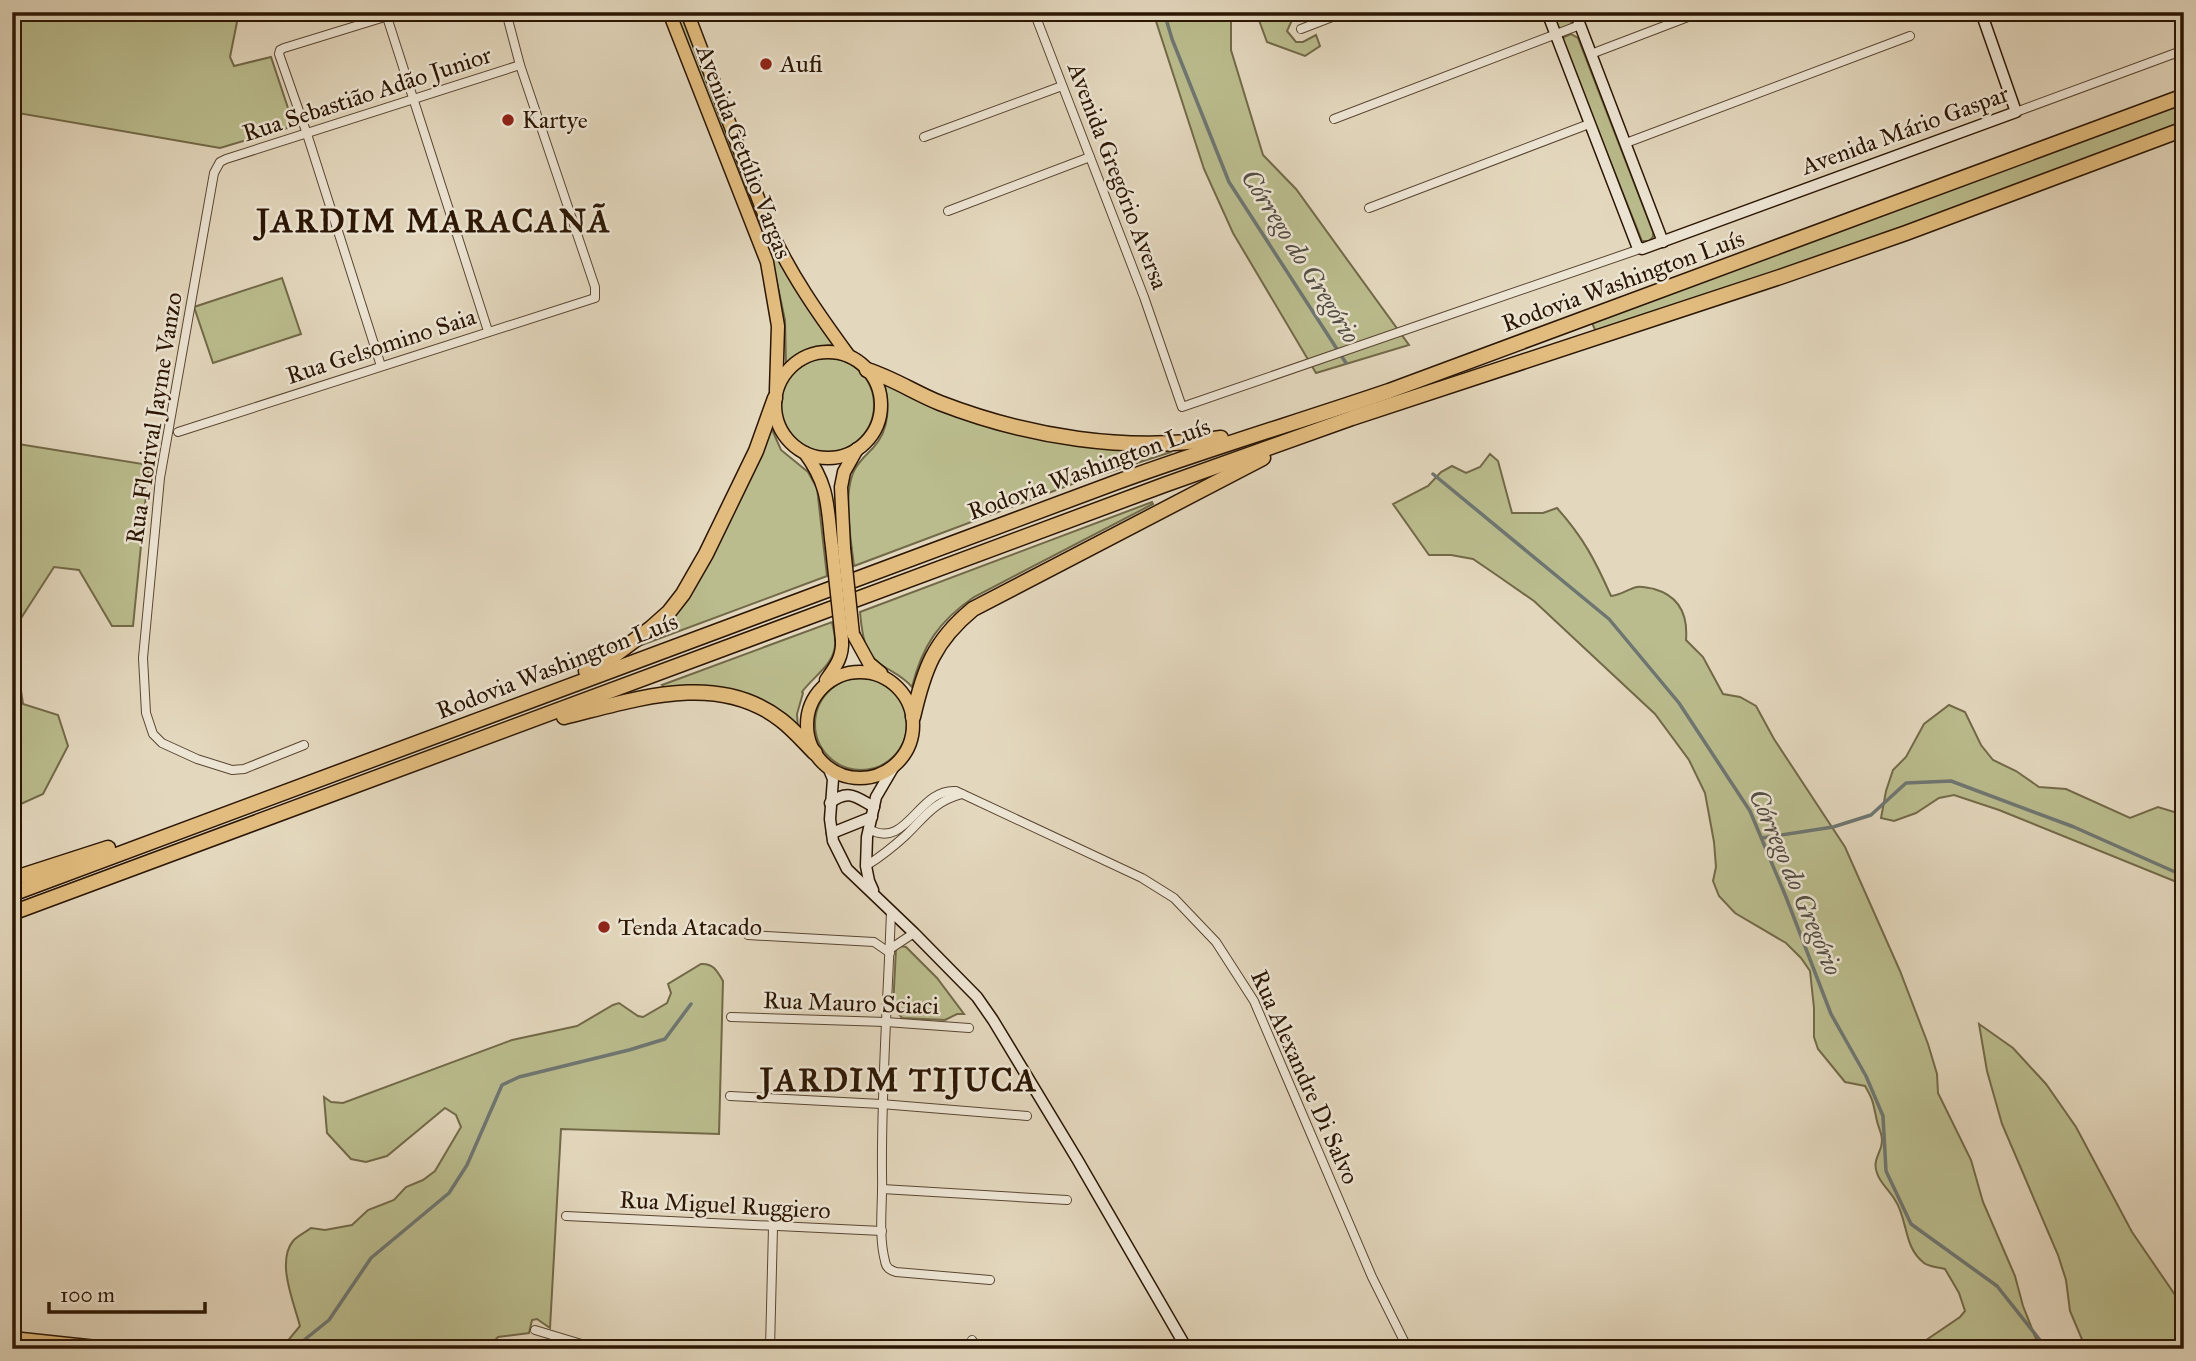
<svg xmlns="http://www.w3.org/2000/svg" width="2196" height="1361" viewBox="0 0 2196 1361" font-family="'IM FELL Great Primer',serif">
<rect width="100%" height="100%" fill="#e3d7bd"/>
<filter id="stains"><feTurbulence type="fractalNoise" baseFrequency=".00286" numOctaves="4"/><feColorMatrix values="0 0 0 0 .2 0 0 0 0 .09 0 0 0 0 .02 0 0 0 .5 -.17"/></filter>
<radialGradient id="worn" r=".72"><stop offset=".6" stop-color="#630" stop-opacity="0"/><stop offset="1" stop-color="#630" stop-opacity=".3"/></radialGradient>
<g fill="#babc8d" stroke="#726948" stroke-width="2">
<polygon points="12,12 239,12 230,57 234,66 271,57 294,126 220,148 12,112"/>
<path d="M673 12H681L775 248 836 345C815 345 801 352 786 366L785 320 773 264Z"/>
<polygon points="1153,12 1231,12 1231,50 1263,155 1296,189 1409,345 1316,373 1233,233 1204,169"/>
<polygon points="1256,12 1313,12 1292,20 1287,31 1296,42 1303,42 1316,35 1320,46 1305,56 1267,42"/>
<polygon points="1552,12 1570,12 1573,19 1570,26 1559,29"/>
<polygon points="1571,34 1578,38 1653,232 1653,237 1649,241 1642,241 1562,41 1564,37"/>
<polygon points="2184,102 2184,122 1835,252 1596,332 1592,323"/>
<polygon points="282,278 301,334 213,363 194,307"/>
<circle cx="827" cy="405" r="47"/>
<path d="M884 381 942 409 1174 449 1171 452 1075 483 854 566C851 539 843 499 853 473 857 463 865 456 873 448 891 428 889 406 884 381Z"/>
<polygon points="770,425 781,450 808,472 817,488 827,576 639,646 663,624"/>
<polygon points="12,443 149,465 133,626 112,626 79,570 54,567 12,632"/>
<path d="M1490 454 1498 461 1512 513H1543L1557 508C1583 537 1595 560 1611 596 1621 595 1628 589 1637 587 1642 586 1649 588 1654 589 1679 596 1688 615 1686 640L1703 657 1723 694 1740 697 1756 706 1774 739 1845 847 1900 971 1928 1044 1937 1074 1938 1093 1971 1160 1983 1202 2015 1276 2023 1306 2040 1349H1913L1960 1317 1965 1311 1959 1293 1945 1269C1938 1267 1929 1267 1924 1263 1903 1247 1908 1219 1895 1200 1890 1191 1880 1183 1877 1173 1873 1163 1878 1156 1881 1147 1884 1136 1879 1130 1877 1121 1873 1104 1874 1101 1865 1086L1845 1082 1818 1049 1814 1037V1008L1810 971 1801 958 1786 943 1735 913 1719 896 1713 881 1716 867 1714 842 1705 793 1689 760 1655 714 1534 601 1498 576 1473 559 1451 555H1429L1393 504 1428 486 1441 472 1452 466 1466 473 1480 467Z"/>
<path d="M1152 502 1153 504 974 597C939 621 922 646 912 687 903 676 892 672 880 664 863 652 862 631 860 612Z"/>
<path d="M832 622C834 631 837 642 834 651 830 667 811 679 802 692L803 693 797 714 798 729 740 692 723 688 705 687 665 688 662 685Z"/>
<polygon points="12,657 16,658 23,704 58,715 68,746 43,794 12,808"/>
<circle cx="861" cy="724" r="46"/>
<polygon points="1949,705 1965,712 1981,745 1993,760 2016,771 2039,787 2066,789 2130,818 2158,807 2184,815 2184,885 1999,810 1954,795 1939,798 1916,813 1894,821 1881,818 1886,791 1893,770 1906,757 1924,724"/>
<polygon points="900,946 906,947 937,978 964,1014 957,1014 945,1020 902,1018 893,1007 896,949"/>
<path d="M701 964C713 963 717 971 723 981L719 1134 561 1129 550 1328 537 1319 532 1320 529 1333 498 1337 487 1349H281L300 1326C294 1303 276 1262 293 1241 297 1236 306 1232 311 1228L325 1230 352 1225 368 1210 394 1200 406 1187 423 1180 435 1171 461 1127 456 1115 445 1108 387 1156 366 1162 351 1159 327 1133 324 1097 331 1102 343 1103 512 1040 577 1026 613 1005 619 1003 638 1016 643 1017 667 1003 671 993 668 984Z"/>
<polygon points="1979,1024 2013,1048 2046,1084 2076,1127 2132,1232 2184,1308 2184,1349 2086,1349 2070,1311 2066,1280 2058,1255 2002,1124 1987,1071"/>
</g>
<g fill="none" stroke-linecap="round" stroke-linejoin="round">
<g stroke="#6e7672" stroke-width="3.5">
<polyline points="1164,12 1172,39 1229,182 1346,363"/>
<polyline points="1433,474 1609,619 1679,703 1750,811 1786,897 1831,1014 1866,1076 1883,1116 1886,1171 1911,1224 1997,1286 2047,1349"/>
<polyline points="1762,838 1833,827 1871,815 1906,783 1951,781 2074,827 2184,876"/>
<polyline points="293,1349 329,1320 371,1258 449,1193 467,1165 502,1085 519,1077 629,1050 665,1039 691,1004"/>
</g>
<g stroke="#594632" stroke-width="10">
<g id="street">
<polyline points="1034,12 1144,297 1182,407 1640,249"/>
<polyline points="386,14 488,331"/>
<polyline points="1301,29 1345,12"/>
<polyline points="1591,54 1701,12"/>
<polyline points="2016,112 2184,50"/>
<polyline points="1334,119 1580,25"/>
<polyline points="924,137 1062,86"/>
<polyline points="1626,143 1910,36"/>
<polyline points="1369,208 1589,124"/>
<polyline points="948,211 1090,157"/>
<polyline points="381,366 307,134 279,54 280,50 284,48 401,12"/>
<polyline points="178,432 595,298 595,287 520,65 506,12"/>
<polyline points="304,745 244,769 232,770 197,759 162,743 153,734 146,713 143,658 160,478 214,173 220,162 226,159 520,65"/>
<path d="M869 829C907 851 918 788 956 791L1142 878 1174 898 1216 942 1254 1001 1372 1277 1408 1349"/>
<path d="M866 866C880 857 893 847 905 836 925 817 933 802 962 794"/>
<path d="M891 911C888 999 881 1087 882 1175 883 1203 878 1234 885 1261 886 1268 890 1270 896 1272L990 1280"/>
<polyline points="748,935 874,942 890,953"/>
<polyline points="890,949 914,933"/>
<polyline points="731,1017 886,1022 969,1028"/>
<polyline points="730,1096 881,1104 1027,1116"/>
<polyline points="882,1189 1067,1200"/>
<polyline points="566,1216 882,1231"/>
<polyline points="535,1330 598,1349"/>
<polyline points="972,1340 977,1349"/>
<polyline points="770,1349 773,1227"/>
</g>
</g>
<g stroke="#2b1603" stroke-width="13">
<g id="secondary">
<polyline points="1547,12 1637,246 1642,249 2016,112 1981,12"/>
<polyline points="1575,12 1663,242"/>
<polyline points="828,767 833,779 830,819 833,841 847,869 914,933 977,997 993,1020 1077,1159 1187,1349"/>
<path d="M830 803C849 788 857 798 874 807"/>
<polyline points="832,833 872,817"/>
<polyline points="873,890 869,881 866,866 867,837 876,797 893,768"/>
</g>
</g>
<g stroke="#2b1603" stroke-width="15">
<g id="primary">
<polyline points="669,12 767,262 778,326 776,391"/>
<path d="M687 12 769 227C790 274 819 315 849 356"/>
<circle cx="828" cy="405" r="53"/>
<path d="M805 453C830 487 827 508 832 547"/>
<polyline points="844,548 841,487 844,472 857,449"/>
<polyline points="853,634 869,663 881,673"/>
<circle cx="860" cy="725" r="53"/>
<path d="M826 680C836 666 843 657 842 640"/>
</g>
</g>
<g stroke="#2b1603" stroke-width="17">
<g id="highway">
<path d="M867 370C893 378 915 393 940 403 1028 437 1127 453 1221 438"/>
<polyline points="586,671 607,661 651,628 669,612 683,594 706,554 756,451 775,398"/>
<path d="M564 717C634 700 717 670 781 720 793 729 804 742 815 753"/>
<path d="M913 717C924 669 934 641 973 609L1263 458"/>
<polyline points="12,879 108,848"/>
<path d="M12 894 1117 482C1207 449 1298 422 1389 391L2184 96"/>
<polyline points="12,913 1164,485 1352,418 1780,277 1906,233 2184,129"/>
<polyline points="12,1339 106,1349"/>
</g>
</g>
<use href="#street" stroke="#ede5d4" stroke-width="8"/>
<use href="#secondary" stroke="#ede5d4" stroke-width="10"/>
<use href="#primary" stroke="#e2bc7e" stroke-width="12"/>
<use href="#highway" stroke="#e2bc7e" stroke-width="14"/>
<g stroke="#2b1603" stroke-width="15" stroke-linecap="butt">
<g id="primary-bridge">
<polyline points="832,547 842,640"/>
<polyline points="844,548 853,634"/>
</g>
</g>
<use href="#primary-bridge" stroke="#e2bc7e" stroke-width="12"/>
</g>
<g fill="#8f2418" stroke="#ede5d4" stroke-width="2.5">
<circle cx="766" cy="64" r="7"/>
<circle cx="508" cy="120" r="7"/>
<circle cx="604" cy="927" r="7"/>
</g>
<g text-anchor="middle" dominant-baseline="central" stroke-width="5" stroke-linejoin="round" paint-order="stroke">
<g font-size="24" fill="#2b1603" stroke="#ede5d4" text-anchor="start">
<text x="780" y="64">Aufi</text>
<text x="522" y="120">Kartye</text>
<text x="618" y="927">Tenda Atacado</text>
</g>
<g font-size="24" fill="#2b1603" stroke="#ede5d4">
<text transform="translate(367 94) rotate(-18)">Rua Sebastião Adão Junior</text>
<text transform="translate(1905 130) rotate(-20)">Avenida Mário Gaspar</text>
<text transform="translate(744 152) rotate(69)">Avenida Getúlio Vargas</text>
<text transform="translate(1118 176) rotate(69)">Avenida Gregório Aversa</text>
<text transform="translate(1623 281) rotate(-20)">Rodovia Washington Luís</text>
<text transform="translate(381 346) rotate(-18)">Rua Gelsomino Saia</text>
<text transform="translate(154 418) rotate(-81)">Rua Florival Jayme Vanzo</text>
<text transform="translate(1089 469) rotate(-20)">Rodovia Washington Luís</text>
<text transform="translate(557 666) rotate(-21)">Rodovia Washington Luís</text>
<text transform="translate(851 1003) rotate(2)">Rua Mauro Sciaci</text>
<text transform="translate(1305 1077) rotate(66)">Rua Alexandre Di Salvo</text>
<text transform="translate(725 1205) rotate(3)">Rua Miguel Ruggiero</text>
</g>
<g font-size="26" font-style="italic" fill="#524e44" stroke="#ede5d4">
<text transform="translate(1301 256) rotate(58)">Córrego do Gregório</text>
<text transform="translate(1796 882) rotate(67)">Córrego do Gregório</text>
</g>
<g font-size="32" font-weight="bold" letter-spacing="2" fill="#2b1603" stroke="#ede5d4">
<text x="434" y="221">JARDIM MARACANÃ</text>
<text x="899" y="1080">JARDIM TIJUCA</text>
</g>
</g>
<rect width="2196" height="1361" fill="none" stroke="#e3d7bd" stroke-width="42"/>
<rect x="14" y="14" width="2168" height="1333" fill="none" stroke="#2b1603" stroke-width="3.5"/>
<rect x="21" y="21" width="2154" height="1319" fill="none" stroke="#2b1603" stroke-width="2"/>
<path d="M49 1302v10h156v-10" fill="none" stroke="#2b1603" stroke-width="3.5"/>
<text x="60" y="1302" font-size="21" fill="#2b1603" stroke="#ede5d4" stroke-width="5" paint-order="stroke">100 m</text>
<rect width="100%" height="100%" filter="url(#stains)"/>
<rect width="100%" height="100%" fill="url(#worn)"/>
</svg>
